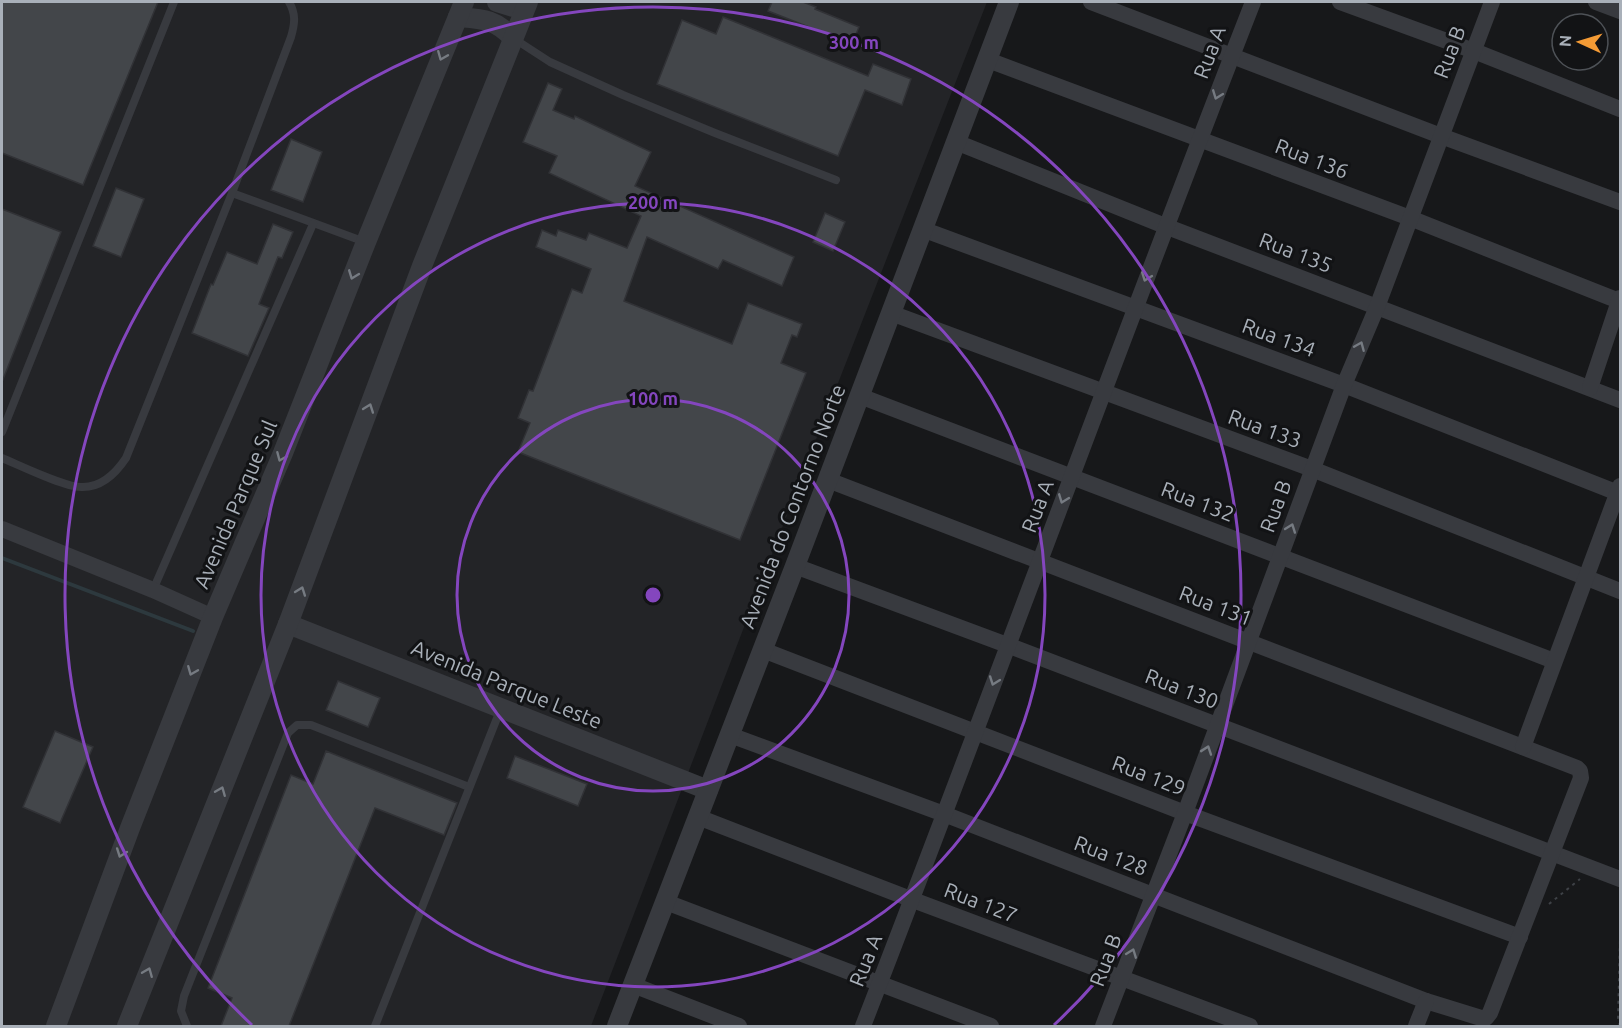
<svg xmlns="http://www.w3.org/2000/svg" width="1622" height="1028" viewBox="0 0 1622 1028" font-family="Ubuntu,sans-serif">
<rect width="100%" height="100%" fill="#17181a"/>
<polygon fill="#232427" points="2,2 987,2 815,442 591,1026 2,1026"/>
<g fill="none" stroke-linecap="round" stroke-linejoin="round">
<polyline stroke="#2d393e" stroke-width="4" points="2,558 193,631"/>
</g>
<g fill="#43464a" stroke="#313236" stroke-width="1.5">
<polygon points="2,2 158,2 83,185 2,153"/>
<polygon points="772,2 803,2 816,7 815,9 859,27 852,44 768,11"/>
<polygon points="723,17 868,76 873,64 911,79 902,105 865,90 838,156 657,84 682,20 716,34"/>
<polygon points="548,83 562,89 553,110 574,119 575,116 651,152 635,186 794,257 782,286 723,260 718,269 647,237 624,301 732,344 748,303 802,324 797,337 792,335 781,363 806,373 740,540 518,452 530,423 518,418 529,390 533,391 572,289 582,293 591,269 536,247 542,230 556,236 558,230 586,240 589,233 627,248 641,216 549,173 557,156 523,142"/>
<polygon points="291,139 322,152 303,202 271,190"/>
<polygon points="116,188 144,199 121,257 93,246"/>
<polygon points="2,209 61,232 2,382"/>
<polygon points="825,213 845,222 833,251 813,242"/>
<polygon points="273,224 293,232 282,258 278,257 259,304 269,308 248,356 192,333 211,284 213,285 227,252 257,264"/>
<polygon points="338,681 380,698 368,727 326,710"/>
<polygon points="55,731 93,747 60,823 23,807"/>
<polygon points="326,751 457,803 444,835 375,808 289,1026 221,1026 232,998 208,988 291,775 313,784"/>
<polygon points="515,756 587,784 578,806 507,778"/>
</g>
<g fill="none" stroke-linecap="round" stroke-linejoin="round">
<g stroke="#3e4146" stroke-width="2" stroke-dasharray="3 4.5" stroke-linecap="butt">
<polyline points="1549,904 1580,879"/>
<polyline points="1620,1026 1618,1019 1620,939"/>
</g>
<g stroke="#383a3f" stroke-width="8">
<polyline points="513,38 550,62 623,95 715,133 836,180"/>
<polyline points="232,193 365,242"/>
<polyline points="2,432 174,2"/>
<path d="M2 458C19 465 64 487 81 487 101 488 116 473 126 458L232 193 291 37C295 23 296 14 289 2"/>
<polyline points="153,590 313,224"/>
<polyline points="187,1026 181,1011 184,996 288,733 297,725 311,725 469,787"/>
<polyline points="375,1026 501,708"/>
</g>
<g stroke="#383a3f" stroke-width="16">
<polyline points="1091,2 1441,136 1620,202"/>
<polyline points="1340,2 1474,51 1620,109"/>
<polyline points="1596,2 1620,11"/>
<polyline points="988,60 1410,218 1619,301"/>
<polyline points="956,142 1165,226 1620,400"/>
<polyline points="922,229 1344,385 1618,493"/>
<polyline points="891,313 1312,469 1620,591"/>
<polyline points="1590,388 1620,298"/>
<polyline points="860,396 1554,661"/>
<polyline points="2,529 153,590 213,617"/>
<polyline points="795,566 1007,645 1620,879"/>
<polyline points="763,650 1185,813 1520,937"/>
<polyline points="730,735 944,814 1426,1001 1481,1018 1486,1018 1490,1013 1581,778 1580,771 1577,768 828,480"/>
<polyline points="1523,747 1620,486"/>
<polyline points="698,817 913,900 1250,1026"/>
<polyline points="666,902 991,1026"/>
<polyline points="633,985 739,1026"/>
<path d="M863 1026C995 686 1120 342 1253 2"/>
<polyline points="1103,1026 1185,813 1344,385 1377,307 1492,2"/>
<polyline points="1416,1026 1426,1001"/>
</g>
<g stroke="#383a3f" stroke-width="20">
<polyline points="497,2 513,7 526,5"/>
<path d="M458 17C483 19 495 19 513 38"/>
<polyline points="288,624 708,790"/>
<polyline points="56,1026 130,828 213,617 283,453 366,242 464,2"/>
<polyline points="127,1026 288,624 422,266 528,2"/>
<polyline points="617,1026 795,566 1009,2"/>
</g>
</g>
<defs><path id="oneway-chevron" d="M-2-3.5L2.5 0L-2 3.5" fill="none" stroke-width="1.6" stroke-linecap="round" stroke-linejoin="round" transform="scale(1.5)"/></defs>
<g stroke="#767b82">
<use href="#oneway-chevron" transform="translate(442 56) rotate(112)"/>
<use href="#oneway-chevron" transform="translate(1217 95) rotate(111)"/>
<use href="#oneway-chevron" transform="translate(353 275) rotate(111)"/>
<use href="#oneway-chevron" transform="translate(1146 277) rotate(111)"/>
<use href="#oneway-chevron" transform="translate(1360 346) rotate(-67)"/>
<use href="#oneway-chevron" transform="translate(369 408) rotate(-70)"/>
<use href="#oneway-chevron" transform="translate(281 457) rotate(113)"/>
<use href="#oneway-chevron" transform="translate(1063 499) rotate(111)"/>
<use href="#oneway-chevron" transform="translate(1291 528) rotate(-70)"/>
<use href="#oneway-chevron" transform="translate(301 591) rotate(-70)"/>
<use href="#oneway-chevron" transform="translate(192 671) rotate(112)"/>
<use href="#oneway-chevron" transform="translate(994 681) rotate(110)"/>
<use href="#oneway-chevron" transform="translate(1207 750) rotate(-71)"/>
<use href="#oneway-chevron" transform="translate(221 791) rotate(-68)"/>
<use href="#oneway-chevron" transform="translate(121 853) rotate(110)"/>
<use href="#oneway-chevron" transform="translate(1132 953) rotate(-69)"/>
<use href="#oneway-chevron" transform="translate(148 972) rotate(-68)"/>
</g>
<g fill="none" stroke="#8446be" stroke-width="3">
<circle cx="653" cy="595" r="196"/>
<circle cx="653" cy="595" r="392"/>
<path d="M252 1025A588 588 0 1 1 1054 1025"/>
</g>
<g text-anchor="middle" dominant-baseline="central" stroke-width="6" stroke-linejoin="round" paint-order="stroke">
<g font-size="21" fill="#a9b0b9" stroke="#121315">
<text transform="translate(1209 52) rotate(-69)">Rua A</text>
<text transform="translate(1449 52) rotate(-69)">Rua B</text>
<text transform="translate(1312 158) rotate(21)">Rua 136</text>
<text transform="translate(1296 252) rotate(21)">Rua 135</text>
<text transform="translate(1279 337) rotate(20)">Rua 134</text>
<text transform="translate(1265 428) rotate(20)">Rua 133</text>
<text transform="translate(1198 501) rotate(21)">Rua 132</text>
<text transform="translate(235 504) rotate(-67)">Avenida Parque Sul</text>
<text transform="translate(792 506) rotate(-69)">Avenida do Contorno Norte</text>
<text transform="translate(1037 506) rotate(-69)">Rua A</text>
<text transform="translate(1275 506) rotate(-70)">Rua B</text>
<text transform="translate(1216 605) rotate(21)">Rua 131</text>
<text transform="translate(507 684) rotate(22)">Avenida Parque Leste</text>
<text transform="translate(1182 688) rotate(21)">Rua 130</text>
<text transform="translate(1149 775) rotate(21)">Rua 129</text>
<text transform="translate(1111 855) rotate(21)">Rua 128</text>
<text transform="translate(981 902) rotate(21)">Rua 127</text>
<text transform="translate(865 960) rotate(-68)">Rua A</text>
<text transform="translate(1105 960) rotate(-69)">Rua B</text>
</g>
</g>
<circle cx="653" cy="595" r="9" fill="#8446be" stroke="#121315" stroke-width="3"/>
<g font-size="18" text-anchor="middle" font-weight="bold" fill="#8446be" stroke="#121315" stroke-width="6" stroke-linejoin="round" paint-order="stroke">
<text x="854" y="49">300 m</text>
<text x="653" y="209">200 m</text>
<text x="653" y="405">100 m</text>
</g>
<rect width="1622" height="1028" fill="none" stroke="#a9b0b9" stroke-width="6"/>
<g transform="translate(1580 42) rotate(274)"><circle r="28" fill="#121315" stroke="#4e5257" stroke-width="1.5"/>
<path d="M0-4.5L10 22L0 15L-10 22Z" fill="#f49b35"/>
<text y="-9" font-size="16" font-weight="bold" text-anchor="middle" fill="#a9b0b9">N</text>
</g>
</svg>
